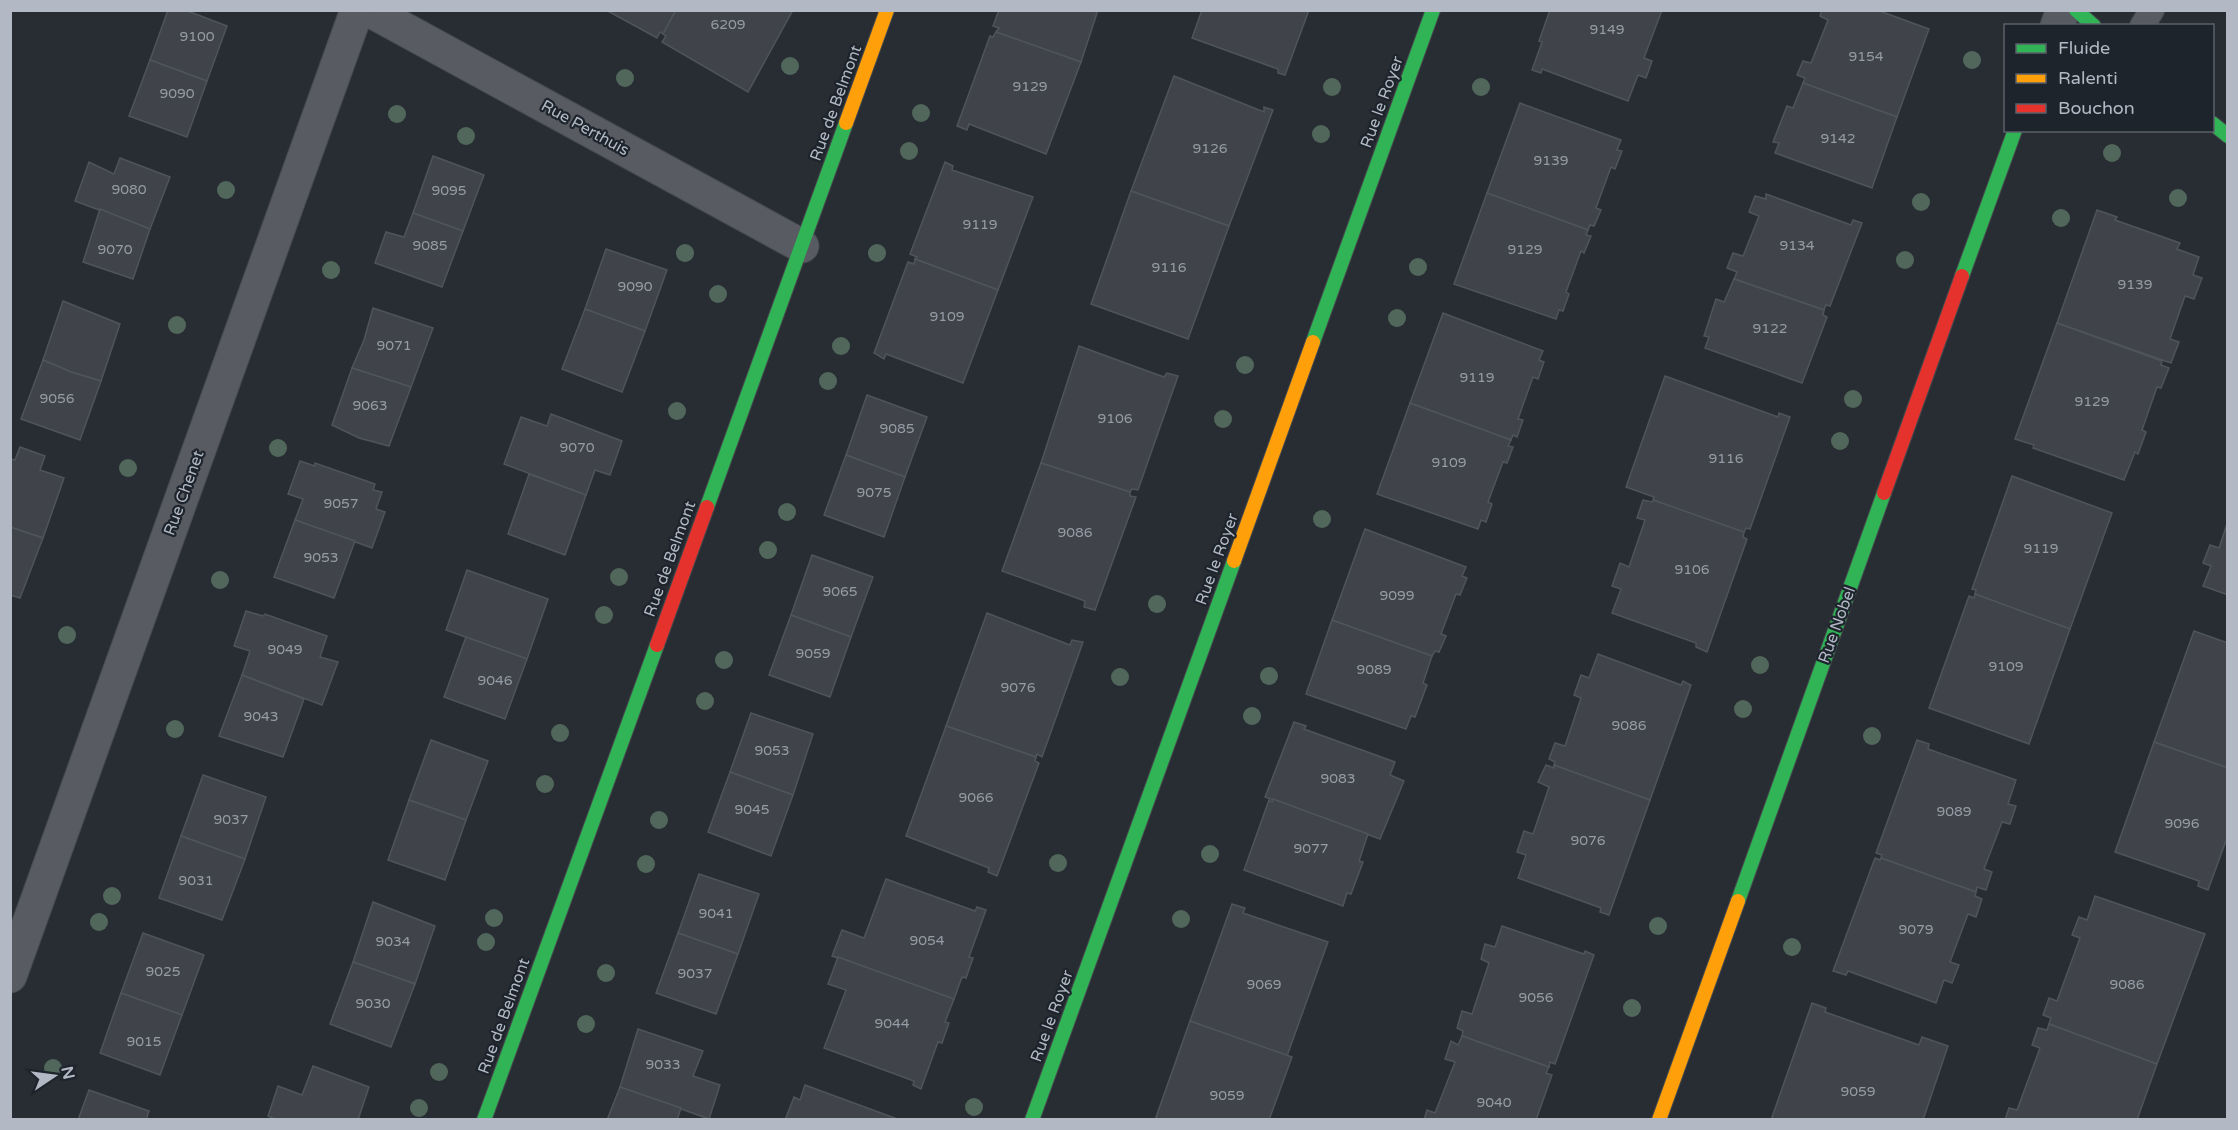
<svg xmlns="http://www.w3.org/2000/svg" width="2238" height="1130" viewBox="0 0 2238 1130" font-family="'Varela Round',sans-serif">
<rect width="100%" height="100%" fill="#282d33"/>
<g fill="#40444a" stroke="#4f545b" stroke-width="1.5">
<polygon points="168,10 185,10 227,26 207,81 150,60"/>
<polygon points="606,10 676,10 663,34 660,32 657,38"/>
<polygon points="676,10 793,10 748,92 662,42 666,36 663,34"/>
<polygon points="999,10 1098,10 1081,62 996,32 999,28 993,26"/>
<polygon points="1202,10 1309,10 1285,75 1278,73 1278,69 1192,38"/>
<polygon points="1550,10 1662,10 1644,58 1652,61 1646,78 1638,75 1628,101 1542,69 1541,73 1532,70 1542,42 1539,41"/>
<polygon points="1822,10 1877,10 1929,29 1897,117 1803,83 1805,78 1797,75 1803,61 1811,63 1828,20 1820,16"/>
<polygon points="996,32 1081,62 1046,154 969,124 967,130 957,126 990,36 993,37"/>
<polygon points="150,60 207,81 187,137 129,116"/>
<polygon points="1174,76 1264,112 1264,107 1273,110 1229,226 1131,191"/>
<polygon points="1803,83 1897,117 1872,188 1775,153 1779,143 1773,142 1787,106 1793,108"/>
<polygon points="1520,103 1621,140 1617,150 1622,151 1615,169 1611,167 1596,208 1601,210 1594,226 1590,225 1588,230 1487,193"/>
<polygon points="433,156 484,175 463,231 413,213"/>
<polygon points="120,158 170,177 150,229 75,201 89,162 114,174"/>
<polygon points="945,162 953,166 952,170 1033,197 998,290 915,259 917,257 910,254"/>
<polygon points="1131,191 1229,226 1188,339 1091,304"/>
<polygon points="1487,193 1588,230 1586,235 1591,236 1584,253 1581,251 1566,292 1569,294 1563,311 1559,310 1556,319 1454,284"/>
<polygon points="1766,194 1851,225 1853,220 1862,223 1830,306 1826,305 1824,310 1734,279 1737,272 1727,268 1733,253 1743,256 1759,216 1749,212 1755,196 1766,199"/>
<polygon points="100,209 150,229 133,279 83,262"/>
<polygon points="2097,210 2117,217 2115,220 2180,243 2177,249 2199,257 2193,275 2202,278 2194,299 2185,296 2170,339 2179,342 2171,363 2057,323"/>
<polygon points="413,213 463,231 442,287 375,263 386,232 404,237"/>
<polygon points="606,249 667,270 645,331 585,309"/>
<polygon points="915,259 998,290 963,383 886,354 884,359 874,353 908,262 914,264"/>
<polygon points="1734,279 1824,310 1823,315 1827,317 1802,383 1705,348 1709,337 1704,336 1716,299 1724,302"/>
<polygon points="63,301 120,324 101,381 71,372 43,360"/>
<polygon points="373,308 433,328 411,387 352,368 364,340"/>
<polygon points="585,309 645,331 622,392 562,369"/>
<polygon points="1443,313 1543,351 1539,360 1544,362 1538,379 1533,377 1518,419 1523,420 1517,437 1513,435 1511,440 1410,403"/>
<polygon points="2057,323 2162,361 2161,365 2169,368 2161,388 2157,387 2142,430 2146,432 2138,454 2135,452 2124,480 2033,448 2034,445 2015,439"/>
<polygon points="1079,346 1164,377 1167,373 1178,376 1138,490 1132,489 1130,492 1041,463"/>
<polygon points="43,360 71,372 101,381 80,440 21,419"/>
<polygon points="352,368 411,387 389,446 359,438 332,425"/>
<polygon points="1665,376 1778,417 1779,413 1790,417 1750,529 1746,528 1744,532 1741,532 1653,500 1654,497 1626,487"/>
<polygon points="867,395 927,417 905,477 846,455"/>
<polygon points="1410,403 1511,440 1508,446 1513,447 1507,463 1503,462 1488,502 1492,504 1486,522 1481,520 1478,529 1377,494"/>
<polygon points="551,414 622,441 610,475 595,470 586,495 504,464 521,417 547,426"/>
<polygon points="20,447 45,456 40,470 64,478 43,538 10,527 10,459 15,460"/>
<polygon points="846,455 905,477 884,537 824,515"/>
<polygon points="300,461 315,466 315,463 375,484 373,490 382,492 376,509 385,512 372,548 295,520 303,499 288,494"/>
<polygon points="1041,463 1130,492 1130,496 1136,497 1095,610 1084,607 1085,601 1002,571"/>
<polygon points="529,474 586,495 565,555 508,534"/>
<polygon points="2012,476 2112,513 2070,629 1975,594 1976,590 1972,589"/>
<polygon points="1643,500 1652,502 1653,500 1744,532 1743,537 1747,539 1707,652 1696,647 1696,643 1612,613 1621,589 1612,586 1620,563 1629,567 1645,520 1637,518"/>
<polygon points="295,520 355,541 334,598 274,577"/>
<polygon points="2228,521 2228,595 2203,586 2211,566 2203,563 2210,545 2219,548"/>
<polygon points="10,527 43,538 20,598 10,595"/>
<polygon points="1365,529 1466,567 1462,576 1467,578 1460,595 1456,594 1441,634 1446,636 1439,652 1435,651 1432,656 1332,620"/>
<polygon points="812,555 873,577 851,637 791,615"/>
<polygon points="467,570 548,599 527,659 446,630"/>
<polygon points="1975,594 2070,629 2029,744 1929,708 1969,596 1974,598"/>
<polygon points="246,611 263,616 265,614 327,636 320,657 338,662 322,705 242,675 250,651 234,646"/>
<polygon points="987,613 1070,645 1072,640 1083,642 1042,757 1037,754 1036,757 946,726"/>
<polygon points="791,615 851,637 830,697 769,675"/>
<polygon points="1332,620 1432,656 1423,683 1427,685 1415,717 1411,716 1406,729 1306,694"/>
<polygon points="2194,631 2228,643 2228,768 2154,742"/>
<polygon points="466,637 527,659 505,719 444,697"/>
<polygon points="1598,654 1681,685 1683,681 1691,685 1650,800 1554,765 1555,762 1549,759 1555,743 1565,746 1581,698 1574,695 1581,675 1589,678"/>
<polygon points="242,675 304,699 283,757 219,736"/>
<polygon points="751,713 813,734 793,795 730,772"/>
<polygon points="1294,722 1306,726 1304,729 1395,762 1390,775 1404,781 1380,839 1265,797"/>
<polygon points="946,726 1036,757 1035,761 1039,763 997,876 988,872 989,868 906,836"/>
<polygon points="431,740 488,761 466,820 409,800"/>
<polygon points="1917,740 1929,744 1928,749 2016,780 2008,804 2016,806 2010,824 2002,822 1984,869 1992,872 1986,890 1977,887 1976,892 1881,858 1882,855 1876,853"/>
<polygon points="2154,742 2228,768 2228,835 2208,890 2198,886 2199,881 2115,852"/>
<polygon points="1546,765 1554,768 1554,765 1650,800 1609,915 1600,912 1601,908 1518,878 1526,855 1517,852 1524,831 1533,834 1549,787 1538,782"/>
<polygon points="730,772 793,795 771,856 708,832"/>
<polygon points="203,775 266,797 245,859 181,836"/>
<polygon points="1273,799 1368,834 1359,861 1363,862 1351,894 1347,893 1343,906 1244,870 1269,800 1272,802"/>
<polygon points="409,800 466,820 445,880 388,860"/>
<polygon points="181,836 245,859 222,920 159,898"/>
<polygon points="1875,858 1880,860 1881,858 1976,892 1975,896 1982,899 1976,917 1968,914 1950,962 1959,965 1952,983 1944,980 1936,1003 1848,971 1846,975 1833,971"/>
<polygon points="699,874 759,894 738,954 678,933"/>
<polygon points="886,879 975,911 977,907 986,910 969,957 973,958 966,978 962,977 954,999 832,956 842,930 864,938"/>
<polygon points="2095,896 2205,934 2157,1064 2049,1024 2051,1018 2043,1015 2049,998 2057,1001 2080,938 2072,935 2079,917 2087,920"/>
<polygon points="373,902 435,926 415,984 353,962"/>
<polygon points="1232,904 1245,908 1243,913 1328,942 1287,1056 1190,1021"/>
<polygon points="1502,926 1584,954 1585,951 1594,955 1555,1064 1550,1062 1549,1067 1462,1036 1463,1031 1457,1028 1462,1011 1472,1014 1489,963 1481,959 1485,944 1495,947"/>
<polygon points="143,933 204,955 182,1015 121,993"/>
<polygon points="678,933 738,954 716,1014 656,993"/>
<polygon points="838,957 954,999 945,1022 949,1023 942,1043 938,1042 921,1089 913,1085 914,1081 824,1048 846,990 828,984"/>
<polygon points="353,962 415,984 391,1047 330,1024"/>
<polygon points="121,993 182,1015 160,1075 100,1053"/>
<polygon points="1812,1003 1826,1008 1825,1012 1919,1045 1922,1037 1948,1046 1923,1120 1771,1120"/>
<polygon points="1190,1021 1292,1057 1269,1120 1155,1120"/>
<polygon points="2049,1024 2157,1064 2137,1120 2005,1120 2009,1108 2017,1110 2040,1048 2032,1045 2038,1028 2047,1030"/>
<polygon points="638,1029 703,1051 693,1076 720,1085 709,1119 620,1087"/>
<polygon points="1462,1036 1549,1067 1546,1073 1552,1075 1536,1120 1424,1120 1427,1110 1435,1113 1455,1062 1445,1059 1451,1041 1458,1045"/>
<polygon points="313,1066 369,1087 358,1120 277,1120 268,1116 278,1086 302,1095"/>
<polygon points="805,1085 900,1120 785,1120 794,1097 800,1100"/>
<polygon points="620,1087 681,1108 677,1120 607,1120"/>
<polygon points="89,1090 149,1111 146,1120 78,1120"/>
</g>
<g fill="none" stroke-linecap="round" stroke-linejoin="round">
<g stroke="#46494e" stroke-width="26">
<polyline id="lane" points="2142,26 2152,10"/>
</g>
<g stroke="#46494e" stroke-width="35">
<g id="street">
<polyline points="369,10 802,246"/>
<polyline points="2057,26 2063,10"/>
<polyline points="10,976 357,10"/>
</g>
</g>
<g stroke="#46494e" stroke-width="16">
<g id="fast">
<polyline points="2076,10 2094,26"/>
<polyline points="2212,123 2228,136"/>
<polyline points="1962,276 2015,130"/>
<polyline points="1313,342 1433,10"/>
<polyline points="707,507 846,123"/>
<polyline points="1738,901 1884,493"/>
<polyline points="484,1120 657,645"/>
<polyline points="1032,1120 1234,561"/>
</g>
</g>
<g stroke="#46494e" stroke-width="16">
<g id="slow">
<polyline points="846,123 887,10"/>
<polyline points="1234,561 1313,342"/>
<polyline points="1659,1120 1738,901"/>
</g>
</g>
<g stroke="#46494e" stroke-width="16">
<g id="jam">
<polyline points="1884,493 1962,276"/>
<polyline points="657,645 707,507"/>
</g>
</g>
<use href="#lane" stroke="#585b61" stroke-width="24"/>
<use href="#street" stroke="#585b61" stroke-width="33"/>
<use href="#fast" stroke="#30b455" stroke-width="14"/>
<use href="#slow" stroke="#ff9f0a" stroke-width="14"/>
<use href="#jam" stroke="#e5322d" stroke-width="14"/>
</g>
<g fill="#51675b">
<circle cx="1972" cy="60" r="9"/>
<circle cx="790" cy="66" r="9"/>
<circle cx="625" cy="78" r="9"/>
<circle cx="1332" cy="87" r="9"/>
<circle cx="1481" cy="87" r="9"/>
<circle cx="921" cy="113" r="9"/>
<circle cx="397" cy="114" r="9"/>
<circle cx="1321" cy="134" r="9"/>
<circle cx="466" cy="136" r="9"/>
<circle cx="909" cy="151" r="9"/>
<circle cx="2112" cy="153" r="9"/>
<circle cx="226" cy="190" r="9"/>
<circle cx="2178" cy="198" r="9"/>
<circle cx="1921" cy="202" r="9"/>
<circle cx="2061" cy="218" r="9"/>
<circle cx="685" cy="253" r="9"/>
<circle cx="877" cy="253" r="9"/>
<circle cx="1905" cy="260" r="9"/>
<circle cx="1418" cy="267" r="9"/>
<circle cx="331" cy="270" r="9"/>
<circle cx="718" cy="294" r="9"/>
<circle cx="1397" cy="318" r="9"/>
<circle cx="177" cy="325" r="9"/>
<circle cx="841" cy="346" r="9"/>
<circle cx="1245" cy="365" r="9"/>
<circle cx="828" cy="381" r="9"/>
<circle cx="1853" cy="399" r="9"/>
<circle cx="677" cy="411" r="9"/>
<circle cx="1223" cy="419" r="9"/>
<circle cx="1840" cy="441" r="9"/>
<circle cx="278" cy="448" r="9"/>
<circle cx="128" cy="468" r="9"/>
<circle cx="787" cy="512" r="9"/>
<circle cx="1322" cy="519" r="9"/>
<circle cx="768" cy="550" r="9"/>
<circle cx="619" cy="577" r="9"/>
<circle cx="220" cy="580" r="9"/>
<circle cx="1157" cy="604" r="9"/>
<circle cx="604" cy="615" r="9"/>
<circle cx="67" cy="635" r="9"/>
<circle cx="724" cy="660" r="9"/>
<circle cx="1760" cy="665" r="9"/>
<circle cx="1269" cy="676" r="9"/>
<circle cx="1120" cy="677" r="9"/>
<circle cx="705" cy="701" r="9"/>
<circle cx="1743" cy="709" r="9"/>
<circle cx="1252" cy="716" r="9"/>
<circle cx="175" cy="729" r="9"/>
<circle cx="560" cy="733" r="9"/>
<circle cx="1872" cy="736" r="9"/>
<circle cx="545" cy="784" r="9"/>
<circle cx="659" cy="820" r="9"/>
<circle cx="1210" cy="854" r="9"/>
<circle cx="1058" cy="863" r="9"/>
<circle cx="646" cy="864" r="9"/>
<circle cx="112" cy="896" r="9"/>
<circle cx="494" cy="918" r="9"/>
<circle cx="1181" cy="919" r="9"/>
<circle cx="99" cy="922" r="9"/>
<circle cx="1658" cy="926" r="9"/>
<circle cx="486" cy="942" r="9"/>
<circle cx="1792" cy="947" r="9"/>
<circle cx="606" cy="973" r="9"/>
<circle cx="1632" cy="1008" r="9"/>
<circle cx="586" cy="1024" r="9"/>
<circle cx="53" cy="1068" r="9"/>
<circle cx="439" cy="1072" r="9"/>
<circle cx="974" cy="1107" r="9"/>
<circle cx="419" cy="1108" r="9"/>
</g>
<g text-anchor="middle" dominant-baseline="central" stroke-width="4.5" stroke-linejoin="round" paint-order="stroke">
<g font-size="14" fill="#969ca6">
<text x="728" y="24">6209</text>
<text x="1607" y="29">9149</text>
<text x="197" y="36">9100</text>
<text x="1866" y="56">9154</text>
<text x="1030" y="86">9129</text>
<text x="177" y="93">9090</text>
<text x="1838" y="138">9142</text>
<text x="1210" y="148">9126</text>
<text x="1551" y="160">9139</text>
<text x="129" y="189">9080</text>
<text x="449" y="190">9095</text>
<text x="980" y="224">9119</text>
<text x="430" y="245">9085</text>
<text x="1797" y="245">9134</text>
<text x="115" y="249">9070</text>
<text x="1525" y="249">9129</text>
<text x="1169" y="267">9116</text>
<text x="2135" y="284">9139</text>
<text x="635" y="286">9090</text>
<text x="947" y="316">9109</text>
<text x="1770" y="328">9122</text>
<text x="394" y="345">9071</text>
<text x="1477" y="377">9119</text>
<text x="57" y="398">9056</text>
<text x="2092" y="401">9129</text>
<text x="370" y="405">9063</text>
<text x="1115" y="418">9106</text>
<text x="897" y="428">9085</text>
<text x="577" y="447">9070</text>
<text x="1726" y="458">9116</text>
<text x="1449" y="462">9109</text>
<text x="874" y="492">9075</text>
<text x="341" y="503">9057</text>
<text x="1075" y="532">9086</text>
<text x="2041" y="548">9119</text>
<text x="321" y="557">9053</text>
<text x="1692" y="569">9106</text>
<text x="840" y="591">9065</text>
<text x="1397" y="595">9099</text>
<text x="285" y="649">9049</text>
<text x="813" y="653">9059</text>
<text x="2006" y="666">9109</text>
<text x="1374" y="669">9089</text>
<text x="495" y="680">9046</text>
<text x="1018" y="687">9076</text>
<text x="261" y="716">9043</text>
<text x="1629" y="725">9086</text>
<text x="772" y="750">9053</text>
<text x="1338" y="778">9083</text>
<text x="976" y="797">9066</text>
<text x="752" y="809">9045</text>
<text x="1954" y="811">9089</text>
<text x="231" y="819">9037</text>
<text x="2182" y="823">9096</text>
<text x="1588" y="840">9076</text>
<text x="1311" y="848">9077</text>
<text x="196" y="880">9031</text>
<text x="716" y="913">9041</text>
<text x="1916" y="929">9079</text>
<text x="927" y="940">9054</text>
<text x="393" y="941">9034</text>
<text x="163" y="971">9025</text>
<text x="695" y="973">9037</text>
<text x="1264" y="984">9069</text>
<text x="2127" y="984">9086</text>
<text x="1536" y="997">9056</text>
<text x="373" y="1003">9030</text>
<text x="892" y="1023">9044</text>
<text x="144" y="1041">9015</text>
<text x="663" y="1064">9033</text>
<text x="1858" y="1091">9059</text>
<text x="1227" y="1095">9059</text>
<text x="1494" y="1102">9040</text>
</g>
<g font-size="16" fill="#b2b9c4" stroke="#1d242c">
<text transform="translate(1382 102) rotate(-70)">Rue le Royer</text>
<text transform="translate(836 103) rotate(-70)">Rue de Belmont</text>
<text transform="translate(585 128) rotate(29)">Rue Perthuis</text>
<text transform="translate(184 493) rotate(-70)">Rue Chenet</text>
<text transform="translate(670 559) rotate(-70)">Rue de Belmont</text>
<text transform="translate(1217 559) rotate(-70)">Rue le Royer</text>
<text transform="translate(1837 625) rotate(-70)">Rue Nobel</text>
<text transform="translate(504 1016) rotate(-70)">Rue de Belmont</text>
<text transform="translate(1052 1016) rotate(-70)">Rue le Royer</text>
</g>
</g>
<rect width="2238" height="1130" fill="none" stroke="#b2b9c4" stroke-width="24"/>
<rect x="2004" y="24" width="210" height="108" fill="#1d242c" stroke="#596069" stroke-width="1.5"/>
<rect x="2016" y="44" width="30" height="9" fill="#30b455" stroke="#596069" stroke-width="1.5"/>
<text x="2058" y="54" font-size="18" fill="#b2b9c4">Fluide</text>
<rect x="2016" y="74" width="30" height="9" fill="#ff9f0a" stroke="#596069" stroke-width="1.5"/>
<text x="2058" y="84" font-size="18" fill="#b2b9c4">Ralenti</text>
<rect x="2016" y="104" width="30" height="9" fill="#e5322d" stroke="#596069" stroke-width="1.5"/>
<text x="2058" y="114" font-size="18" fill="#b2b9c4">Bouchon</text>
<g transform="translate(54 1076) rotate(77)" stroke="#1d242c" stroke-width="4.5" paint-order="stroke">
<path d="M0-4.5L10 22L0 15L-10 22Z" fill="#b2b9c4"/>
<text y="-9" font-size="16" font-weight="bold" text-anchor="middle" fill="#b2b9c4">N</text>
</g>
</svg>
